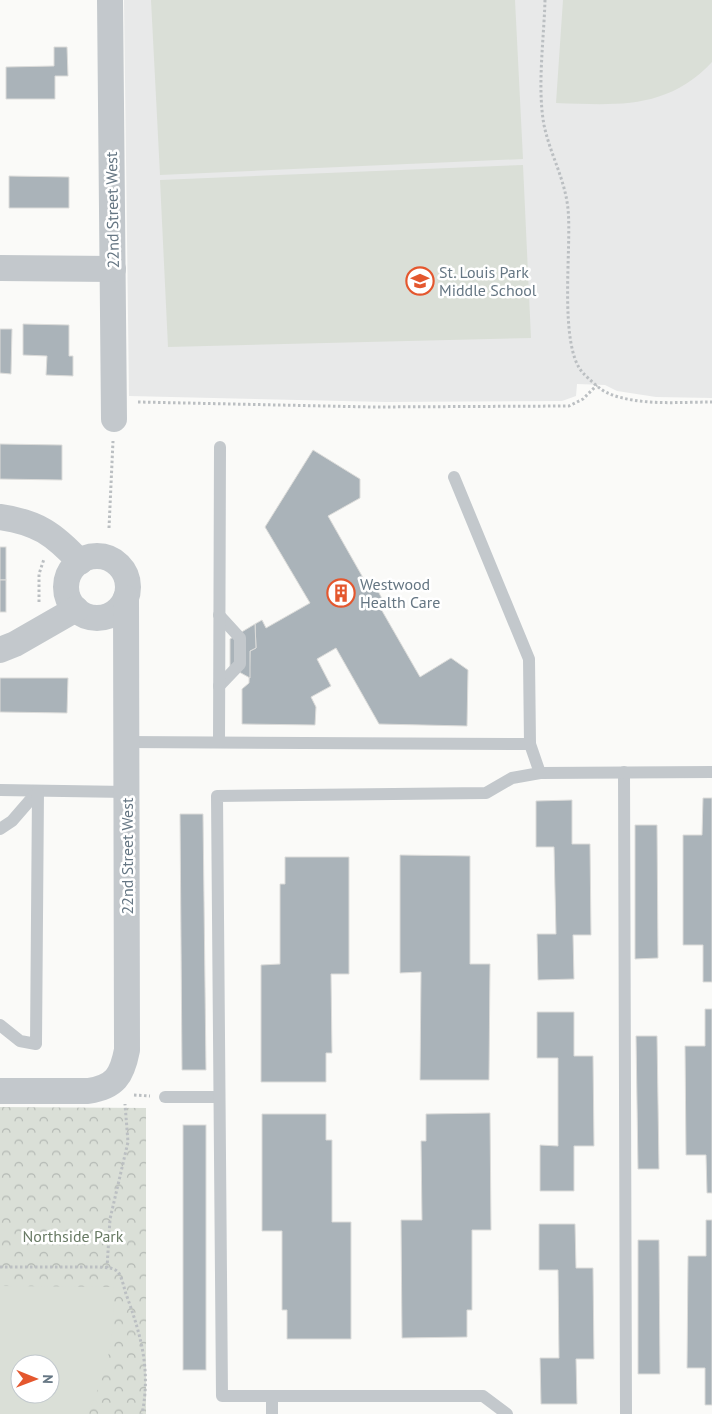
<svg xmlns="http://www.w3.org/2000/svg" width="712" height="1414" viewBox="0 0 712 1414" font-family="'PT Sans',sans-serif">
<defs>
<pattern id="park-crowns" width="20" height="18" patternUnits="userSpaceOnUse" patternTransform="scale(1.25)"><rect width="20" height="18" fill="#dadfd7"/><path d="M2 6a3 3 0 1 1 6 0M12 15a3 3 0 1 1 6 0" fill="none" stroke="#b4b9b4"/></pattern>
</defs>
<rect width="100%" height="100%" fill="#fafaf8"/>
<polygon fill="#e8e9e9" points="124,0 712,0 712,398 656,397 617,391 605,385 577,384 576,396 562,401 386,402 129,396"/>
<path fill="url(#park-crowns)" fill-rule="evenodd" d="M0 1107 146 1108V1414H0ZM20 1364H50V1394H20Z"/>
<g fill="#dadfd7" fill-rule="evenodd">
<polygon points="151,0 515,0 523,159 160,175"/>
<path d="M563 0H712V62C667 110 617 105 556 103Z"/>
<polygon points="523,165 531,338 168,347 160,180"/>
<path d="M0 1286 113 1287C116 1334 108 1373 87 1414H0ZM20 1364H50V1394H20Z"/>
</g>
<g fill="#aab3b9" stroke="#dcdcda">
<polygon points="54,47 67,47 68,76 55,76 55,99 6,99 6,67 54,66"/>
<polygon points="9,176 69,177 69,208 9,208"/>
<polygon points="23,324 69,325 69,356 73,356 73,376 46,375 47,356 23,355"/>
<polygon points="0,329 12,329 11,374 0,373"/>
<polygon points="0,444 62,445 62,480 0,479"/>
<polygon points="313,450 360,479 360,498 328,516 366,583 373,582 385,604 381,609 420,677 451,658 468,670 467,726 379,724 336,648 317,659 331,686 311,697 316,707 315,725 242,724 242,689 249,683 250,651 256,648 255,624 262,620 266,628 310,603 265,527"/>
<rect x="0" y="547" width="6" height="33"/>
<rect x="0" y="580" width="6" height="32"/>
<polygon points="255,624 256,648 250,651 250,678 230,667 230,639"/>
<polygon points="0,678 68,678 67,713 0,712"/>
<polygon points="703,798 712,798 712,982 703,982 703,945 683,945 683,835 702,835"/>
<polygon points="572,800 572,844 590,844 591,935 573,935 574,979 538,980 537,934 556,934 554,847 536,847 536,801"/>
<polygon points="180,814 203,814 206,1070 182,1070"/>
<polygon points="635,825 657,825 658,958 635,959"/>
<polygon points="400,855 470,856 470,964 490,964 489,1080 420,1080 421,972 400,973"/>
<polygon points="285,857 349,857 349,974 331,974 332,1053 326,1053 326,1082 261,1082 261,965 280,964 280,884 285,884"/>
<polygon points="705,1009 712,1009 712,1193 707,1193 706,1155 686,1155 685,1046 705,1046"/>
<polygon points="537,1012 574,1012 574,1056 593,1056 594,1146 574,1146 574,1191 540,1191 540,1145 558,1146 558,1058 537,1058"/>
<polygon points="636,1036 657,1036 659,1169 638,1169"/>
<polygon points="490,1113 491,1230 472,1230 472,1310 467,1310 467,1337 402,1338 401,1220 422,1220 421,1141 426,1141 426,1114"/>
<polygon points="262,1114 326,1114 326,1140 332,1140 332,1222 351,1222 351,1339 287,1339 287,1310 282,1310 282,1231 262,1231"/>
<rect x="183" y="1125" width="23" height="245"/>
<polygon points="706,1220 712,1220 712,1405 705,1405 705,1368 687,1368 688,1256 706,1256"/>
<polygon points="539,1224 575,1224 576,1268 593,1268 594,1359 576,1359 577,1404 541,1404 540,1358 559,1358 558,1270 539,1270"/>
<polygon points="638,1240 659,1240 660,1374 638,1374"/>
</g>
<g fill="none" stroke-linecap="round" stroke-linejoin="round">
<g stroke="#bbbfc2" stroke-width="3" stroke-dasharray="2.5 2.5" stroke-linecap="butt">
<path d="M545 0C544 39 537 87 544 125 550 154 565 179 568 209 572 247 558 346 583 373 590 380 601 391 610 394 640 406 680 402 712 402"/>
<polyline points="138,402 372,407 569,406 583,399 597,385"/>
<polyline points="109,528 113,441"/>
<polyline points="39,602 39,574 44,559"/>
<polyline points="134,1095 150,1096"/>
<path d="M0 1267H100C106 1268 113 1267 118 1272 122 1277 124 1288 126 1294 141 1335 151 1370 142 1414"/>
<polyline points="107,1268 110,1219 128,1142 125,1104"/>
</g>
<g stroke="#c3c8cc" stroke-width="12">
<polyline points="454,477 529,659 530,744 540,773"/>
<polyline points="219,686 240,664 240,638 219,615"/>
<polyline points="127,742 530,744"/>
<polyline points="219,742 220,447"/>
<polyline points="624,772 626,1414"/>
<polyline points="0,790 127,792"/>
<polyline points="0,829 12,821 38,791"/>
<polyline points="0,1025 20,1041 36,1044 38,791"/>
<polyline points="165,1097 219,1097"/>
<polyline points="272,1414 272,1397"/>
<polyline points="507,1414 483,1396 222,1396 217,796 486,793 512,778 540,773 712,772"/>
</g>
<g stroke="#c3c8cc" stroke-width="26">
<polyline points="110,0 114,419"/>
<polyline points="0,268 113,269"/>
<path d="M0 517C37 522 54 534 80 562"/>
<circle cx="97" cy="587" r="31"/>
<polyline points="0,650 15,644 76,609"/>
<path d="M0 1091H88C115 1087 122 1076 127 1050L126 598"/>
</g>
</g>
<defs>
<g id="school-ring" transform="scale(1.4375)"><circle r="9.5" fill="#fff" stroke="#e4572e" stroke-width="1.5"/><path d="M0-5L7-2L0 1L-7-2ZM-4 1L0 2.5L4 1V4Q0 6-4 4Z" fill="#e4572e"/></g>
<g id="building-ring" transform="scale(1.4375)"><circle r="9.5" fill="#fff" stroke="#e4572e" stroke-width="1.5"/><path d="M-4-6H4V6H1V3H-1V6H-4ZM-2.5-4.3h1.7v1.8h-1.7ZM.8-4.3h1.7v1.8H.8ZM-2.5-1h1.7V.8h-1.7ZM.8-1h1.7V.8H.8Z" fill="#e4572e"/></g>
</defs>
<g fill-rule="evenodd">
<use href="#school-ring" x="420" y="281"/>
<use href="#building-ring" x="341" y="593"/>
</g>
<g text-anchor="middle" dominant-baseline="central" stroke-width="5" stroke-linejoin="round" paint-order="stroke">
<g font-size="16" fill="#657683" stroke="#fff">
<text transform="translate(112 210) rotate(-91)">22nd Street West</text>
<text transform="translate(127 856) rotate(-90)">22nd Street West</text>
</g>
<g font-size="16" fill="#657683" stroke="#fff" text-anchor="start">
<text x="439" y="272">St. Louis Park<tspan x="439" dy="18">Middle School</tspan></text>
<text x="360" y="584">Westwood<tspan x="360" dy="18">Health Care</tspan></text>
</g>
<g font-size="16" fill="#687a64" stroke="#fff">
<text x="73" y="1236">Northside Park</text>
</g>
</g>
<g transform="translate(35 1379) rotate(91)"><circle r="24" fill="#ffffff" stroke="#c1c8cd"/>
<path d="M0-4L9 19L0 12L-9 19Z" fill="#e4572e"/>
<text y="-8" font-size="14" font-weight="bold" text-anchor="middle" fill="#657683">N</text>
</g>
</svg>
